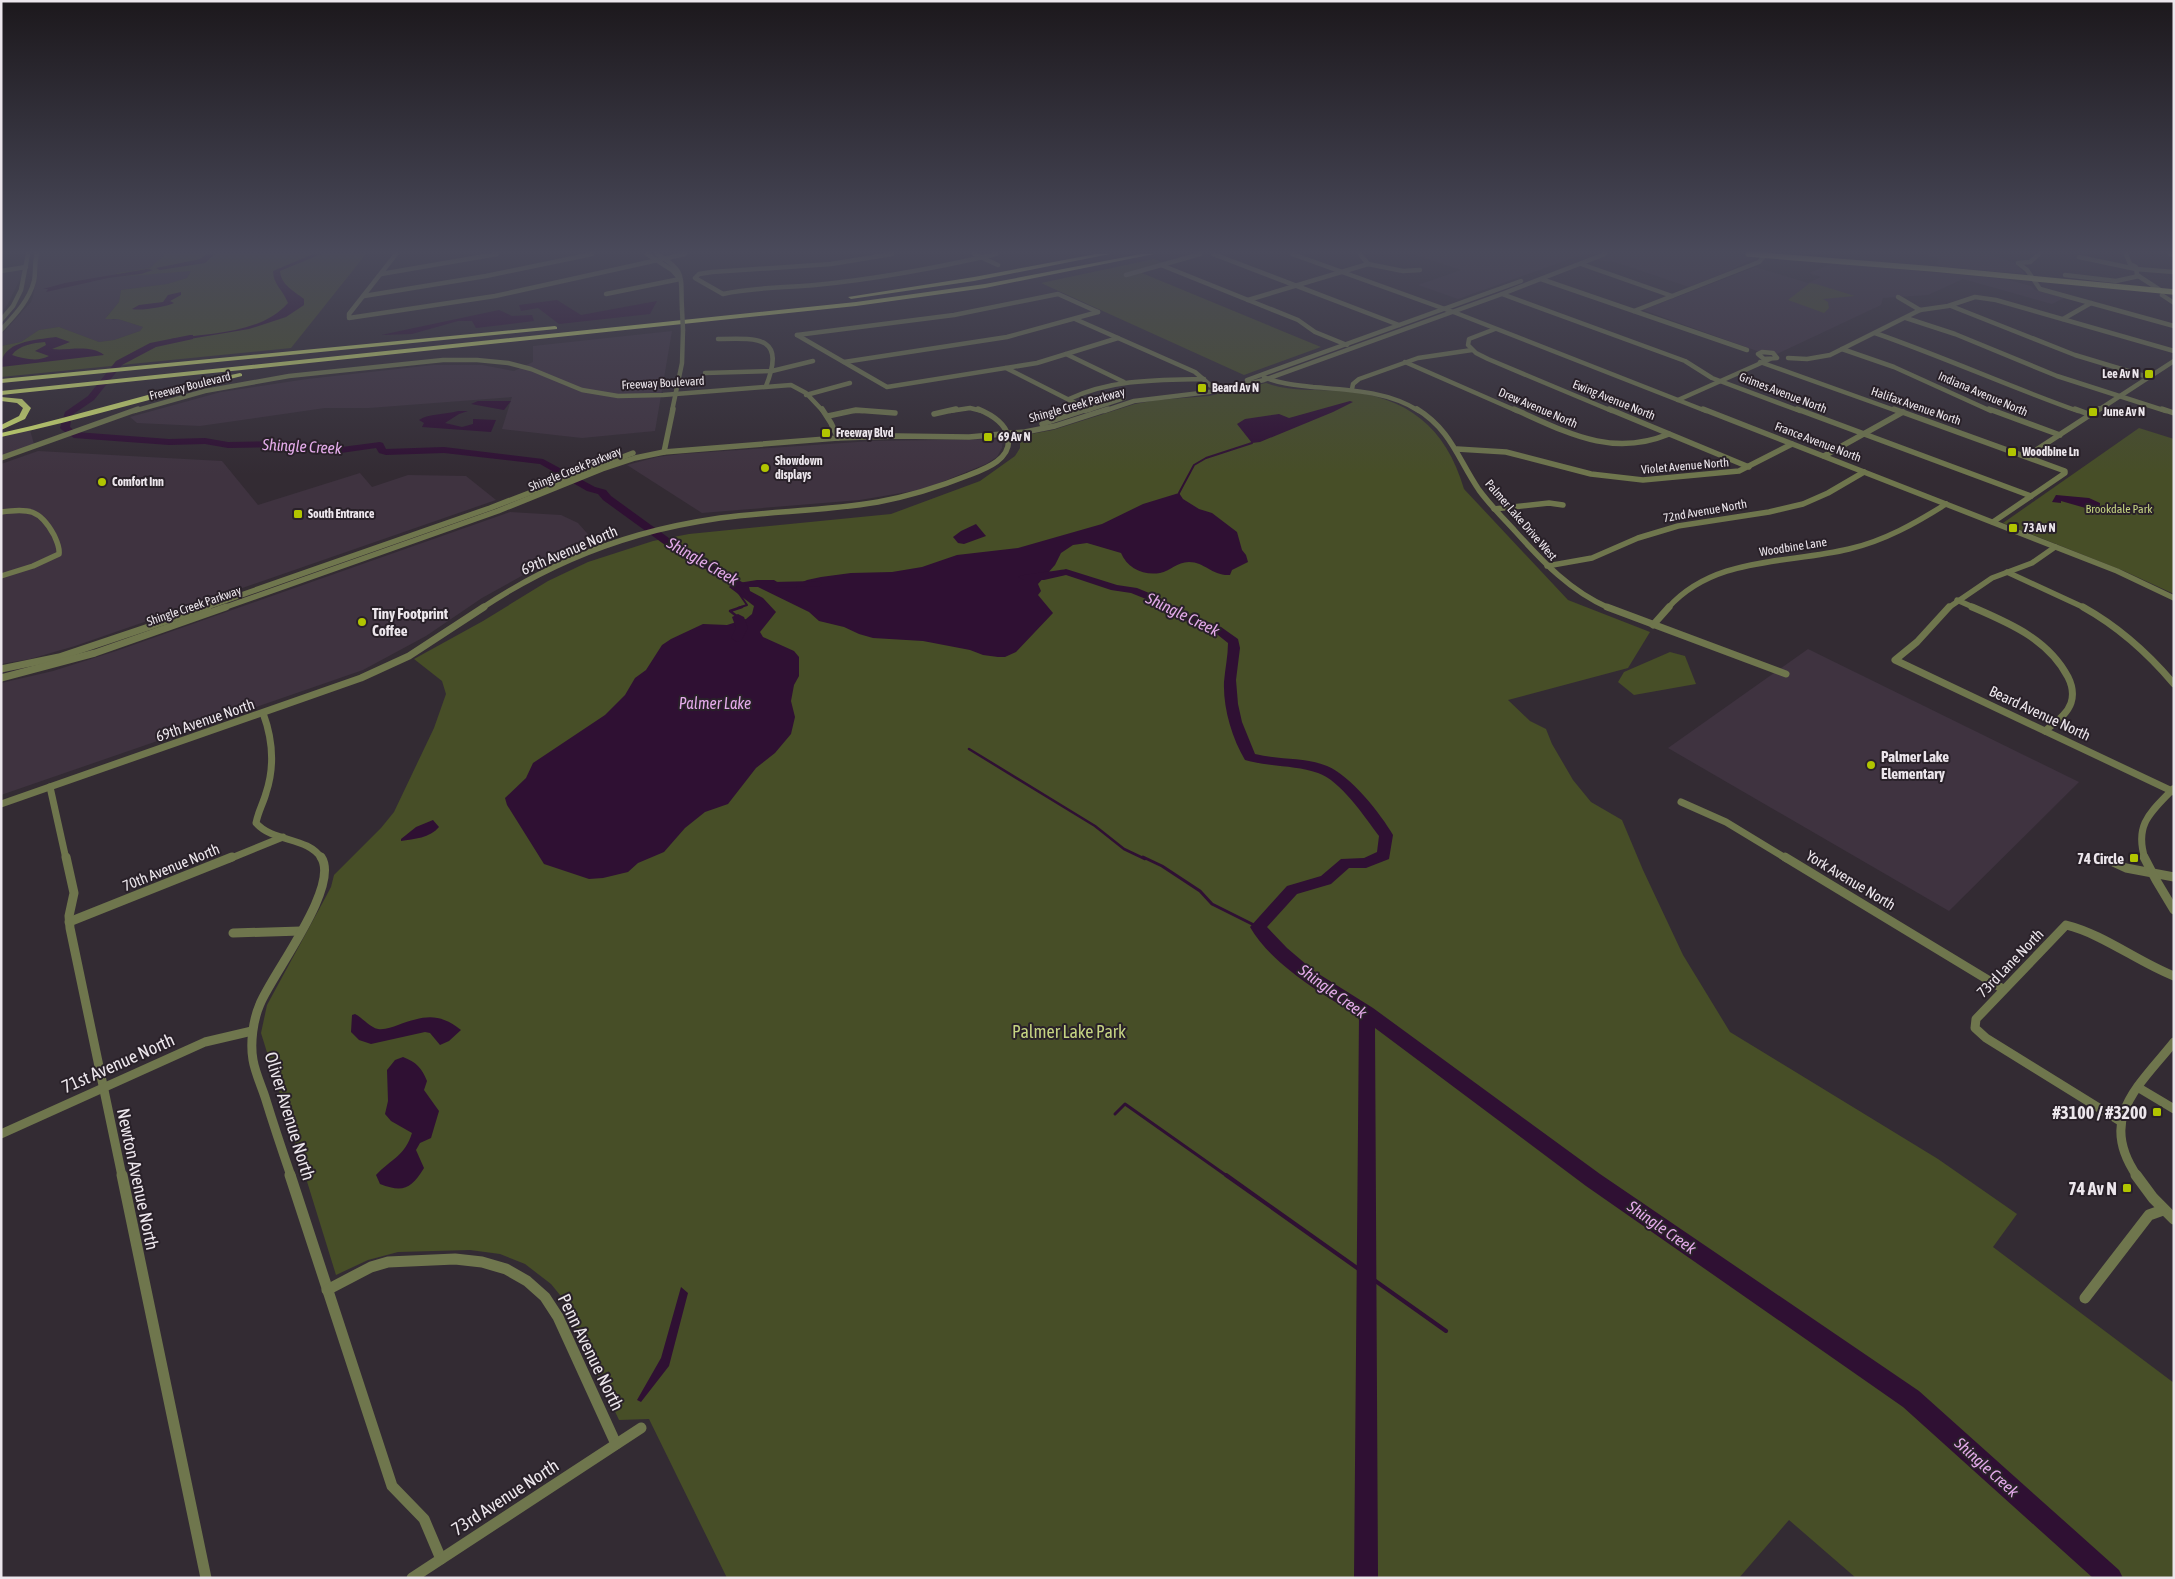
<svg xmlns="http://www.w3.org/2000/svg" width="2175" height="1579" viewBox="0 0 2175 1579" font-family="'Asap Condensed',sans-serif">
<rect width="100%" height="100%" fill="#332b33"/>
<g fill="#3f3340">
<polygon points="40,254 165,254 150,268 117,273 191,271 187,278 167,284 121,290 119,302 107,316 113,320 118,319 143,327 140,331 114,340 99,342 59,327 39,330 21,342 1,346 1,335 31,302 33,296 38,272 36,260"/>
<polygon points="1413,254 1584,254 1458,299 1418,285 1461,270"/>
<polygon points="1609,254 1735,254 1754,258 1727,272 1689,287 1615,262 1594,260"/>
<polygon points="1924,254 1990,254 2015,263 2025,274 1942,267 1936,263 1940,259"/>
<polygon points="1833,263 2006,279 2031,286 2035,290 2064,298 2052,304 1963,279 1928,295 1883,298 1881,305 1777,354 1757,351 1643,310 1755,267 1808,283 1821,277 1809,273"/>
<polygon points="18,270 22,272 22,275 8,304 1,313 1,272"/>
<polygon points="672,331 655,431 582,438 502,429 512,397 369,408 325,408 200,426 137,423 130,417 221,392 307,379 433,365 482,365 514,371 533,362 533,346"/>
<polygon points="30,430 34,444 1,456 1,435"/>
<polygon points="1003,439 1002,448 997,457 986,464 925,489 860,500 702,513 627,465 657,457 681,454 872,441"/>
<polygon points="38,451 222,461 258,505 360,473 372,487 408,475 466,476 496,500 75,646 30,659 1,664 1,464"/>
<polygon points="510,512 561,515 578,523 594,541 556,557 482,598 426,636 363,670 1,795 1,683 53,671 116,651"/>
<polygon points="1808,649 2079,782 1949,911 1668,748"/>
</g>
<g fill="#474e27">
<polygon points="165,254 366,254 291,348 1,377 1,346 21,342 39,330 59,327 99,342 114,340 140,331 143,327 118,319 105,319 119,302 121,290 167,284 187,278 191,271 116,277 117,273 150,268"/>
<polygon points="1154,259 1164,263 1137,271 1321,347 1244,375 1041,283"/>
<polygon points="1810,283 1816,284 1855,296 1823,299 1828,302 1829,308 1824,313 1788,300"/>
<path d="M1266 383C1290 392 1317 389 1342 391 1407 396 1446 427 1464 489L1568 600 1650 632 1628 668 1508 700 1530 721 1546 729 1552 744 1573 780 1591 802 1622 820 1643 870 1683 955 1730 1032 1938 1159 2017 1214 1993 1247 2174 1383V1578H1856L1789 1520 1739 1578H727L649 1419 619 1420 560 1295 551 1284 525 1264 500 1254 470 1250 398 1252 368 1260 336 1275 261 1033 267 1005 323 902 331 887 334 875 381 828 394 812 434 728 446 694 442 681 414 659 483 621 548 581 588 562 653 541 689 534 891 514 980 481 1015 456 1020 448V436L1053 430 1135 404 1157 400 1209 396Z"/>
<polygon points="2139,428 2174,439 2174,594 2124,571 2003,523"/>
<polygon points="1670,652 1685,656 1696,684 1634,695 1618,682 1624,672"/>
</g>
<g fill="#2f1033" fill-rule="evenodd">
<path d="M313 254H321L280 271C281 285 294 291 304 299V305L286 317 249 329 172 342 171 339C209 333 261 334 288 303 283 290 273 284 273 271Z"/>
<polygon points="147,269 153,270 141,274 108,278 46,292 48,289 43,289 65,283"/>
<path d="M181 292V295L170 301 174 303C165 307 141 311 132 309L139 305 163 302 168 295Z"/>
<polygon points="557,300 581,315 657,301 650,314 559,324 538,308 521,311 519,305"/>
<polygon points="499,310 512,316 532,315 534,321 476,328 472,321 458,321 412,334 381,335"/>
<path d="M56 337 70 342 52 349C68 351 90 344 104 355L1 367C1 341 35 340 56 337ZM45 342 46 345 35 351 49 356C38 362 24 359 12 355 19 345 33 343 45 342Z"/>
<polygon points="478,401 511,401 504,410 471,404"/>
<polygon points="1350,401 1353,402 1333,412 1260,442 1252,443 1237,424 1245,419 1279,414 1289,418"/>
<path d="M458 411H468L459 414 445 423 462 427 473 424V419L496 420 491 432 422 427 424 423 419 420C429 413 445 415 458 411Z"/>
<path d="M1179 493 1183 499 1199 509 1212 513 1237 532 1242 550 1246 555 1248 562 1232 570 1230 575C1212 576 1205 562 1189 562 1177 562 1170 571 1160 573 1144 576 1127 568 1121 553L1087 543 1073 545 1061 553 1055 565 1038 584 1041 591 1038 595 1053 613 1016 652 1005 657H998L983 655 970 650 923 641 873 638 859 634 844 627 819 621 809 612 758 587H749L750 591 763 598 776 612 760 632 763 637 794 651 799 657V676L794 685 791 701 795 717 791 734 775 753 756 768 728 804 705 812 685 828 664 852 638 863 628 872 603 878 589 879 544 864 507 805 505 798 526 778 533 763 605 715 625 695 635 678 646 670 662 645 671 639 703 624 727 625 746 619 752 614 754 606 729 587 732 584 757 580H774L782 585 794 586 807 580 821 577 851 573 892 572 922 567 957 555 1018 548 1102 524 1143 504Z"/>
<polygon points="2056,495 2089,498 2100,503 2100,509 2089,509 2061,501 2061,503 2052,502"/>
<polygon points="976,524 986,536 964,544 958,543 953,537 961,531"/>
<path d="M433 820 439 827C430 838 414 839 401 841V839L416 827Z"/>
<path d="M355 1014C363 1018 369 1027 378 1029 385 1030 392 1027 398 1025 424 1016 438 1012 461 1030L449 1041 440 1045 430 1033 425 1032 371 1044 359 1040 351 1032 352 1015Z"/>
<path d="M403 1057C416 1062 422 1068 427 1081L424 1090 439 1111 431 1138 420 1143 416 1150 424 1168C411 1189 403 1193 380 1184L376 1175C391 1159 405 1156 412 1133L391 1121 385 1114 388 1101 387 1070 395 1060Z"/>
<polygon points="681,1287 688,1293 669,1366 641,1402 637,1400 661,1358"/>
</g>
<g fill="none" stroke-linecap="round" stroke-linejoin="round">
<g stroke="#2f1033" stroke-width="2">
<polyline points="1179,493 1194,465 1206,458 1252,443"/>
<polyline points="738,592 747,605 738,608"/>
</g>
<g stroke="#2f1033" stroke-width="2.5">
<polyline points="738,617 730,611 742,607"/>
<polyline points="969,749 1095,826 1124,849 1145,859"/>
</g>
<g stroke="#2f1033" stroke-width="3">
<polyline points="1143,857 1162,866 1200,891 1212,904 1258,927"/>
<polyline points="1115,1114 1125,1104 1227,1176"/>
</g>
<polyline stroke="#2f1033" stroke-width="4" points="1226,1175 1446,1331"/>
<g fill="#2f1033" fill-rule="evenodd">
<polygon points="207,254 215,254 205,263 160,270 156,268 200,259"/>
<polygon points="190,335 193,335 193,339 156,347 122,365 94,400 72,415 70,427 76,432 169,439 205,438 228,442 290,441 334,448 380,442 383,443 386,449 444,447 543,459 595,487 606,490 611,496 673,541 747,585 741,588 737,587 665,545 603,500 598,494 587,491 540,464 444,453 386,455 379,453 376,448 334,454 290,447 228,448 205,444 169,445 74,438 62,430 60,428 65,412 88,396 116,361 150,343"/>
<path d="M1066 569 1117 585 1137 588 1159 597 1179 611 1221 627 1238 639 1240 648 1236 680 1238 704 1242 722 1255 754C1279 760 1305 757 1327 766 1350 775 1381 814 1393 835L1389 859 1366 868H1349L1331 884 1297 894 1267 927 1287 948 1314 971 1373 1008 1600 1174 1919 1391 2119 1570 2123 1578H2093L1903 1407 1586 1186 1375 1028 1378 1578H1354L1359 1016C1324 996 1270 963 1250 927L1287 886 1321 876 1341 859 1364 858 1377 852 1379 836C1365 817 1340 780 1318 773 1295 765 1269 767 1245 760 1232 738 1223 708 1224 682 1225 669 1228 656 1228 643L1213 631 1171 615 1151 601 1131 593 1111 590 1066 575 1044 580H1024L1018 577C1021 574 1057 571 1066 569Z"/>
<polygon points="816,581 820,582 822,584 820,586 773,588 767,585 773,582"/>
<polygon points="738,614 744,617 748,628 741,641 737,642 731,638 736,628 732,617"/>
</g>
<g stroke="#6f764d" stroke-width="4.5">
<polyline points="396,254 349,314 349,318 495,296 685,254"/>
<polyline points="647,254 672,270 680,279"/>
<path d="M657 254C687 272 680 276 682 309"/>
<path d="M892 254 831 264 712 272 699 274 695 278 723 294C753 287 784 288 815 285 876 279 936 268 996 254"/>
<polyline points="974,254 998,265"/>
<polyline points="1213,254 1399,325"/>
<polyline points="1292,254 1456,313 1706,411"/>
<polyline points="1360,254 1368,264 1403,271 1420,270"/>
<polyline points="2039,254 2030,262 2018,263 2027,270 2040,289 2174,326"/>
<polyline points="2126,254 2130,264 2136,267 2137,275 2160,290"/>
<polyline points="2170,254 2174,255"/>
<polyline points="2079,257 2136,269 2174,272"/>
<polyline points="1581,264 1672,296"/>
<polyline points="1161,265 1298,320 1315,332 1347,345"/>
<polyline points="1,271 26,267"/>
<polyline points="381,274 497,254"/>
<polyline points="1126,275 1200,254"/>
<polyline points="2065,275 2116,281 2139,276"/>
<polyline points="1541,279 1747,350"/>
<polyline points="606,294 680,279"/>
<polyline points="1502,294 1685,361 1712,378 1800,411"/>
<polyline points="2162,295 2174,303"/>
<polyline points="364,296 486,276 592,254"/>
<polyline points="1898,297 1920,310"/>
<polyline points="1248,300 1368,264"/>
<polyline points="1951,306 2075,355 2148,377"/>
<polyline points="1634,311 1759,262 1766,254"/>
<polyline points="1906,318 1955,334 2057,376 2166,411"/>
<polyline points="1075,319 1195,372 1217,391"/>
<polyline points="2063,319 2091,303"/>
<polyline points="1,320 13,306 21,290 28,254"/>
<polyline points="1495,329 1469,339 1468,345 1476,353 1488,359 1612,411"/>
<path d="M1 330C14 316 29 301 34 281 36 272 34 263 37 254"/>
<path d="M1875 333C1944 357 2010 387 2078 411"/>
<polyline points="797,335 887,387 1037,363 1118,338"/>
<polyline points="797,335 954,315 1058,294 1098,312"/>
<path d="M718 339C759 338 786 336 766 386"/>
<polyline points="1842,349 1894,367 1991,411"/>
<polygon points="1762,352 1773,353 1777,358 1764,359 1758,354"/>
<polyline points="1066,354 1124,382"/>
<polyline points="1788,358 1807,359 1830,355 1920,310 1948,306 1975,297 1996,300 2174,351"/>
<polyline points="844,362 1007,337 1098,312"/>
<polyline points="1405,362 1517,411"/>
<polyline points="1760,362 1897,411"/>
<polyline points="1006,368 1089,410"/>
<polyline points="705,373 772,371 813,361"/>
<path d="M1264 377C1280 384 1296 385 1313 387 1349 390 1388 391 1419 411"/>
<polyline points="1247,380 1521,281"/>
<polyline points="1352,389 1353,384 1359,379 1418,358 1472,350"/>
<polyline points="806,395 850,383"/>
<path d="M1069 399C1112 379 1157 380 1204 379"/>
<polyline points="1678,400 1770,359"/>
<polyline points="134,411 205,391 289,376 443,360 477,360 508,363 531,369 582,390 618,396 663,395 791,385 806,393 823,411"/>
<polyline points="672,411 682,363 683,330"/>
<polyline points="854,411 863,411"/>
<polyline points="950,411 970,408 982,411"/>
<polyline points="1085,411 1124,398"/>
<polyline points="1104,411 1134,401 1217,391 1264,380 1502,294 1605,254"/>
<polyline points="2097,411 2174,361"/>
</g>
<g stroke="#6f764d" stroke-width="5.5">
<polyline points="822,409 831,423 838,438"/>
<path d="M1417 409C1451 430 1458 459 1479 490 1490 505 1503 518 1515 531 1543 562 1570 591 1609 608"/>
<path d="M1514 409C1566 432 1611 458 1669 434"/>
<polyline points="1609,409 1749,467"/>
<polyline points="1703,409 2117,571 2174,598"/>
<polyline points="1797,409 2031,496"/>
<polyline points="1894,409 2065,471 2065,473 1993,522"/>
<polyline points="1989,409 2060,435"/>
<polyline points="2075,409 2091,415"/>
<polyline points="2162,409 2174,413"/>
<polyline points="934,414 956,409"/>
<polyline points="828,416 856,410 895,413"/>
<polyline points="1042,424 1088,409"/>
<polyline points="1457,449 1506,452 1591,474 1643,480 1739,471 1792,444"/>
<polyline points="664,452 673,409"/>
<polyline points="1824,456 1903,412"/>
<polyline points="2027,456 2099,409"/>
<polyline points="1,458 138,409"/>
<polyline points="1494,509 1549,503 1563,505"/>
<path d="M1 512C28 508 40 509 54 535 57 542 60 547 59 554L33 566 1 576"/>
<polyline points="1547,566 1592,558 1638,538 1678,526 1769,512 1803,504 1828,493 1864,472"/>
<polyline points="2007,572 2085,608"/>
<polyline points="1957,600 1975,608"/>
<polyline points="204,608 490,508 633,453"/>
<polyline points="223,608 498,511 602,469 635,458 664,452 838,438 897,436 969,437 1025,432 1055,426 1108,409"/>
<path d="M482 608C530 576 583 551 639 535 666 527 693 522 720 518 773 511 826 511 878 502 910 496 939 487 969 475 985 469 1013 459 1008 436 1005 423 990 414 978 409"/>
<path d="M1668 608C1714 556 1787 564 1849 549 1884 541 1916 523 1946 504"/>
<polyline points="1948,608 1992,578 2032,563 2055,547"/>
</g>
<g stroke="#6f764d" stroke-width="7">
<polyline points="1607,607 1786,674"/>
<polyline points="1949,607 1917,642 1895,660 2174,792"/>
<path d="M1972 607C2009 623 2048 639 2068 677 2072 685 2074 694 2071 703 2067 715 2054 723 2045 731"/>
<path d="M2083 607C2119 627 2147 652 2174 684"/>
<polyline points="1653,625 1669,607"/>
<polyline points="1,669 59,657 208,607"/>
<polyline points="1,678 95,653 226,607"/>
<path d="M263 713C273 740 275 766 266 793 263 804 258 812 256 823 274 843 307 836 322 859"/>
<polyline points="50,787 66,859"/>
<polyline points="1681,802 1726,822 1787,859"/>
<polyline points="1,804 361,678 409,656 484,607"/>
<polyline points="2101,857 2105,859"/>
<polyline points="229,859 283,837"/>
<path d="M2145 859C2134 824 2151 812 2173 789"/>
</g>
<g stroke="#6f764d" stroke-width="9">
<polyline points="66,857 74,893 69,916 70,928 122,1176"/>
<polyline points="1785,857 2003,989"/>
<polyline points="2102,857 2126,868 2174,877"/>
<polyline points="2144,857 2156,880 2174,910"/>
<polyline points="69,922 232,857"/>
<polyline points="233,933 301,931"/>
<polyline points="2139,1088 2174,1109"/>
<path d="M2120 1121 1986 1038 1975 1028 1976 1019 2066 925C2103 934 2138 962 2174 976"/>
<polyline points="1,1134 205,1042 252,1031"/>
<path d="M291 1176C282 1150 273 1123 265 1097 261 1085 255 1072 253 1060 250 1043 253 1020 260 1004 272 974 341 886 321 857"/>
<path d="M2137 1176C2097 1118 2139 1086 2174 1042"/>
</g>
<g stroke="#6f764d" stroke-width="11">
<polyline points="122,1175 206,1578"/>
<polyline points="290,1175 392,1486 424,1519 441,1559"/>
<polyline points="2136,1175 2153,1198 2174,1219"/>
<polyline points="327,1290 371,1267 388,1262 455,1259 482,1262 506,1269 527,1281 545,1297 558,1317 616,1444"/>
<polyline points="2085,1298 2149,1215 2163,1210"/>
<polyline points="412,1578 641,1428"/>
</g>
<polyline stroke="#b0be65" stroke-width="5.5" points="1748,254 1934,269 2174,292"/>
<g fill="#c9da6e" fill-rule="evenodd">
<polygon points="1096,254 1110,254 974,281 851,299 848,297 974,277"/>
<polygon points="1141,254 1154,254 985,288 856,306 1,395 1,391 856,302 985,284"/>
<polygon points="555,326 557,327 557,329 1,383 1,379"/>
<path d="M240 373 242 374V376C162 395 82 420 1 437V433C82 415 160 389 240 373Z"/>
<polygon points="1,397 22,399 31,408 25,419 1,430 1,425 19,416 23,408 17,403 1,401"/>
</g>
<polyline stroke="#6f764d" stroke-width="4.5" points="682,309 683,330"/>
</g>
<linearGradient id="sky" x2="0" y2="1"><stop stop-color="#1c181c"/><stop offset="0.53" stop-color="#4a4a5b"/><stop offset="1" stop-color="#4a4a5b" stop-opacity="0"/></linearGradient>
<rect width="2175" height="475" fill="url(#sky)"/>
<g fill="#b1c500" stroke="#292129" stroke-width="2">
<rect x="2144" y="369" width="10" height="10" rx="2.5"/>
<rect x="1197" y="383" width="10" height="10" rx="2.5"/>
<rect x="2088" y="407" width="10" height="10" rx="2.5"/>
<rect x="821" y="428" width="10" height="10" rx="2.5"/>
<rect x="983" y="432" width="10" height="10" rx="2.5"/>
<rect x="2007" y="447" width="10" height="10" rx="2.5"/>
<circle cx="765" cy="468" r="5"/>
<circle cx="102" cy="482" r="5"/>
<rect x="293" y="509" width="10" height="10" rx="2.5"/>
<rect x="2008" y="523" width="10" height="10" rx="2.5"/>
<circle cx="362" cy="622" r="5"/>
<circle cx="1871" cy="765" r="5"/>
<rect x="2129" y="853" width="10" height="10" rx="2.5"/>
<rect x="2152" y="1107" width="10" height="10" rx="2.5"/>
<rect x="2122" y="1183" width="10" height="10" rx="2.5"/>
</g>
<g text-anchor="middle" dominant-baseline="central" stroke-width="4" stroke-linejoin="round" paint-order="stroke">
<g font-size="12" font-weight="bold" fill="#ece6ec" stroke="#292129" text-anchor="start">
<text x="2139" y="374" text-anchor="end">Lee Av N</text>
<text x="1212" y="388">Beard Av N</text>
<text x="2103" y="412">June Av N</text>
<text x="836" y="433">Freeway Blvd</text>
<text x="998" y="437">69 Av N</text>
<text x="2022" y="452">Woodbine Ln</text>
<text x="775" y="461">Showdown<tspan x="775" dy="14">displays</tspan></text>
<text x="112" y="482">Comfort Inn</text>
<text x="308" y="514">South Entrance</text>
<text x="2023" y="528">73 Av N</text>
</g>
<g font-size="12" fill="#ece6ec" stroke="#292129">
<text transform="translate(663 383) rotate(-3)">Freeway Boulevard</text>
<text transform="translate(190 386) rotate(-14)">Freeway Boulevard</text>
<text transform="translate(1783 393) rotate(21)">Grimes Avenue North</text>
<text transform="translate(1983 394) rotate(23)">Indiana Avenue North</text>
<text transform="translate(1614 400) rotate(22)">Ewing Avenue North</text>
<text transform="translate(1077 405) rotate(-16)">Shingle Creek Parkway</text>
<text transform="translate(1916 406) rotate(19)">Halifax Avenue North</text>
<text transform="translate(1538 408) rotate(23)">Drew Avenue North</text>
<text transform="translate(1818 442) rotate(21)">France Avenue North</text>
<text transform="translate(1685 466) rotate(-5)">Violet Avenue North</text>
<text transform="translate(575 469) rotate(-22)">Shingle Creek Parkway</text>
<text transform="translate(1705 511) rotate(-10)">72nd Avenue North</text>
<text transform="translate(1521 520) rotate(49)">Palmer Lake Drive West</text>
<text transform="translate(1793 547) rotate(-9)">Woodbine Lane</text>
<text transform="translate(194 606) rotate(-19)">Shingle Creek Parkway</text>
</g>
<g font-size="12" fill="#c5d382" stroke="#292129">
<text x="2119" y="509">Brookdale Park</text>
</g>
<g font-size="15" fill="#ece6ec" stroke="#292129">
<text transform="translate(569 550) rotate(-23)">69th Avenue North</text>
<text transform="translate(2040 713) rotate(25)">Beard Avenue North</text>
<text transform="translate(205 720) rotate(-19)">69th Avenue North</text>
<text transform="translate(171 867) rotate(-22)">70th Avenue North</text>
<text transform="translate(1851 880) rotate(31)">York Avenue North</text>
<text transform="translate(2010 963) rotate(-46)">73rd Lane North</text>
</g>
<g font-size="15" font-weight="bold" fill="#ece6ec" stroke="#292129" text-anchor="start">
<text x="372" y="613">Tiny Footprint<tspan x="372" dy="17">Coffee</tspan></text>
<text x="1881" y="756">Palmer Lake<tspan x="1881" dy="17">Elementary</tspan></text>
<text x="2124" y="858" text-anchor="end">74 Circle</text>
</g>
<g font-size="16" font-style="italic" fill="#e4abea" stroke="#292129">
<text transform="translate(302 446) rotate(3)">Shingle Creek</text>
<text transform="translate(703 561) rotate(30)">Shingle Creek</text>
<text transform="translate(1183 614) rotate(26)">Shingle Creek</text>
<text x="715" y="703">Palmer Lake</text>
<text transform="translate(1333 991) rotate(36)">Shingle Creek</text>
<text transform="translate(1662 1227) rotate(35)">Shingle Creek</text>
<text transform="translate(1987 1467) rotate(42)">Shingle Creek</text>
</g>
<g font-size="18" fill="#c5d382" stroke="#292129">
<text x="1069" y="1031">Palmer Lake Park</text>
</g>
<g font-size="18" fill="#ece6ec" stroke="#292129">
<text transform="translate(118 1063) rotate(-24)">71st Avenue North</text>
<text transform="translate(290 1116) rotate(73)">Oliver Avenue North</text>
<text transform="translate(138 1179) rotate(78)">Newton Avenue North</text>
<text transform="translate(591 1352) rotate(64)">Penn Avenue North</text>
<text transform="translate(505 1497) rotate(-33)">73rd Avenue North</text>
</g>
<g font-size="18" font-weight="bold" fill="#ece6ec" stroke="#292129" text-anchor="end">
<text x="2147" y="1112">#3100 / #3200</text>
<text x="2117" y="1188">74 Av N</text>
</g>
</g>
<rect width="2175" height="1579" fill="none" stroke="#ece6ec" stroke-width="5"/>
</svg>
